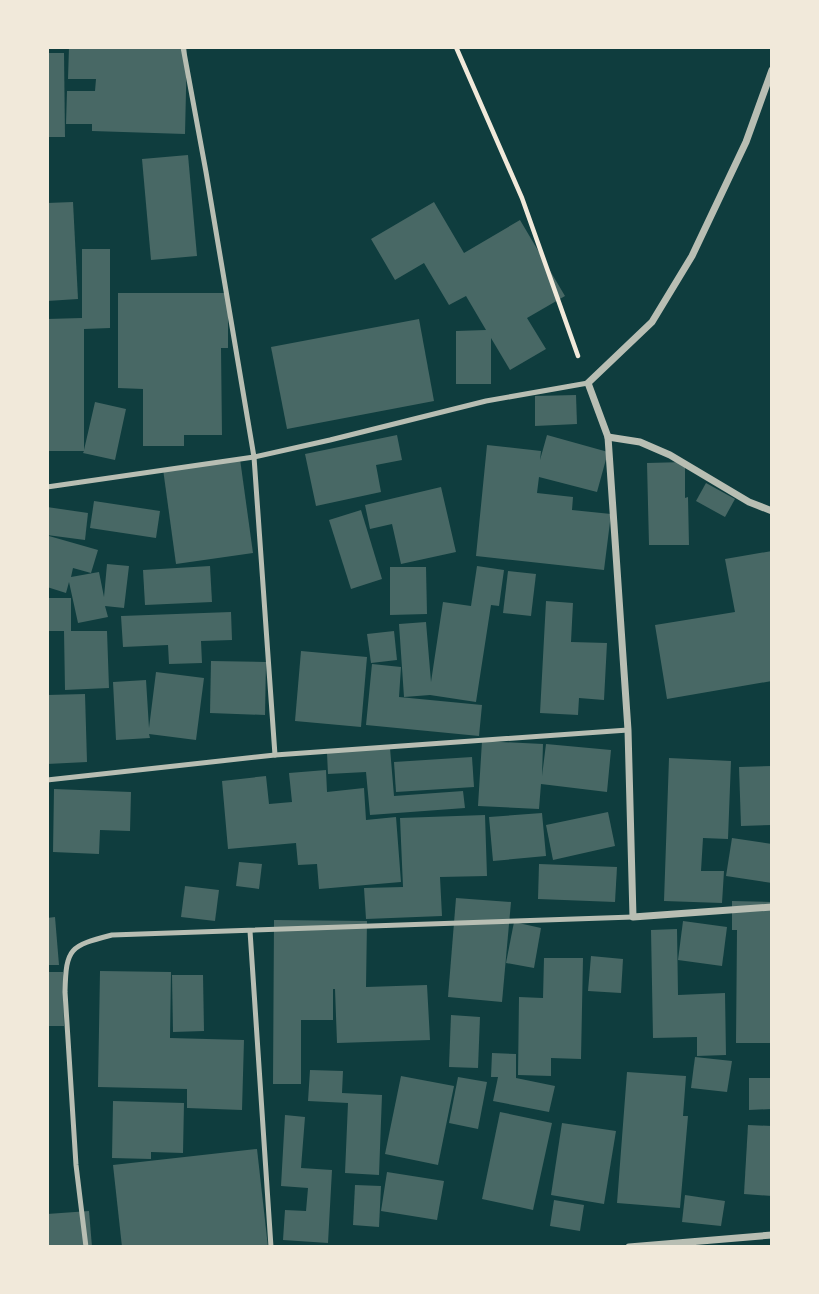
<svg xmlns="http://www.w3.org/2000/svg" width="819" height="1294" viewBox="0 0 819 1294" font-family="'Work Sans',sans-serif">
<rect width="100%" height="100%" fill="#0f3d3e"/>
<g fill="#486865">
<polygon points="69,47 187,47 185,134 92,131 92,124 66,124 67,91 95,91 96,79 68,79"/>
<polygon points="47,53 64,53 65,137 47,137"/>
<polygon points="188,155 197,256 151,260 142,159"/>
<polygon points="73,202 78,299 47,301 47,203"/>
<polygon points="434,202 464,253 520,220 565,296 527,318 546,349 510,370 491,338 491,384 456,384 456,331 486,330 466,296 449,305 424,263 395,280 371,239"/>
<polygon points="82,249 110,249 110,328 84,329 84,450 95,402 126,409 115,460 83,453 84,451 47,451 47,319 82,318"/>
<polygon points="118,293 228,293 228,348 221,348 222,435 184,435 184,446 143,446 143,389 118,388"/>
<polygon points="419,319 434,401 287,429 271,347"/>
<polygon points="576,395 577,424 535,426 535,396"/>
<polygon points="397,435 402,460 376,465 381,492 316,506 305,454"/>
<polygon points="547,435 608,452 597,492 539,477 537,493 573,497 572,510 611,514 604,570 476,556 487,445 541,451 540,460"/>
<polygon points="240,459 253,553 176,564 163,469"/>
<polygon points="685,462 685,498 688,497 689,545 649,545 647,463"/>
<polygon points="706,483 735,499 725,517 696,501"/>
<polygon points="441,487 456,552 401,564 392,524 370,529 365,505"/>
<polygon points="94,501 160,511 156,538 90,528"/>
<polygon points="47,507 88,513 85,540 47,535"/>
<polygon points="361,510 382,579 351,589 329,520"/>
<polygon points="49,536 98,550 91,573 73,568 71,577 99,572 104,597 107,564 129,566 124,608 105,606 108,617 78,623 69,582 66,593 47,587 47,541"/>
<polygon points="772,551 772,681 667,699 655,625 735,612 725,559"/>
<polygon points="210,566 212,602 145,605 143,570"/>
<polygon points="477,566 504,570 499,606 491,605 476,702 430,695 404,697 399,624 426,622 431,682 443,602 471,606"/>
<polygon points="390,567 426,567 427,614 390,615"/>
<polygon points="508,571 536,574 531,616 503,613"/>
<polygon points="47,598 71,598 71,631 107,631 109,688 65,690 64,631 47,631"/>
<polygon points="546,601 573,603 571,642 607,643 604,700 579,698 578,715 540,713"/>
<polygon points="231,612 232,640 201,641 202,663 169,664 168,645 123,647 121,616"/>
<polygon points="394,631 397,660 371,663 367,634"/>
<polygon points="301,651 367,657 361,727 295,721"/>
<polygon points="211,661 266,662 265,715 210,713"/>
<polygon points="372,664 401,667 399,697 482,705 479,736 366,725"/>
<polygon points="156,672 204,678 196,740 149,734 150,738 116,740 113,682 146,680 149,728"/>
<polygon points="85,694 87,762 47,764 47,695"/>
<polygon points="482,741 543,744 542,776 546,744 611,750 607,792 541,784 539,809 478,806"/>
<polygon points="390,748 394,796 463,791 465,808 370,815 366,772 328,774 327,753"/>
<polygon points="472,757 474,787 396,792 394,762"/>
<polygon points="669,758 731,761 728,839 703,838 701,871 724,871 722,903 664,901"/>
<polygon points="772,766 772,825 741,826 739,767"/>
<polygon points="326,770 327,792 364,788 366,820 396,817 401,882 319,889 317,864 298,865 296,843 228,849 222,781 266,776 269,804 292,802 289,773"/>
<polygon points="54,789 131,792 130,831 100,830 99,854 53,852"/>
<polygon points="608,812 615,846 553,860 546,825"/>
<polygon points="542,813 546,856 493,861 489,817"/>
<polygon points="485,815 487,876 440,877 442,916 366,919 364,888 403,887 400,818"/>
<polygon points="732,838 772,844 772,883 726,876"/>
<polygon points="239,862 262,864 259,889 236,886"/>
<polygon points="539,864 617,867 615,902 538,899"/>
<polygon points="185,886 219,890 215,921 181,917"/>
<polygon points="456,898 511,902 502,1002 448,997"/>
<polygon points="732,901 772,902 772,1043 736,1043 737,930 732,930"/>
<polygon points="55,917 59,965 47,965 47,918"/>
<polygon points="274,920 367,921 366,987 427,985 430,1040 337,1043 335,989 333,989 333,1020 301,1020 301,1084 273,1084"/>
<polygon points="683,921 727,927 722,966 678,960"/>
<polygon points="514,922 541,928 534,968 506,963"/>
<polygon points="677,929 678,995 725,993 726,1055 697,1056 697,1037 653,1038 651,930"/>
<polygon points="591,956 623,959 621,993 588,991"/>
<polygon points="544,958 583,958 581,1059 551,1058 551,1076 518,1075 519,997 543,998"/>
<polygon points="100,971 171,972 170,1038 244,1040 242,1110 187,1108 187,1089 98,1087"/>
<polygon points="47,972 63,972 64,1026 47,1026"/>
<polygon points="172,975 203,975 204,1031 173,1032"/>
<polygon points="451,1015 480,1017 478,1068 449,1067"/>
<polygon points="492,1053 516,1054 516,1078 555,1086 549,1112 493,1101 498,1077 491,1077"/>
<polygon points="695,1057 732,1061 727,1092 691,1088"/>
<polygon points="310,1070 343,1071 342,1093 382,1095 379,1175 345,1173 348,1103 308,1101"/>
<polygon points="627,1072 686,1076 683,1116 688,1116 680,1208 617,1203"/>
<polygon points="401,1076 454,1086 438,1165 385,1154"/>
<polygon points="458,1077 487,1082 478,1129 449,1123"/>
<polygon points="749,1078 772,1078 772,1109 749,1110"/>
<polygon points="113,1101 184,1103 183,1153 151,1152 151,1159 112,1158"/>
<polygon points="500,1112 552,1123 533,1210 482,1199"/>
<polygon points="285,1115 305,1117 301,1168 332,1170 328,1243 283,1240 285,1210 306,1211 308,1188 281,1186"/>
<polygon points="562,1123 616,1131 604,1204 551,1195"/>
<polygon points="748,1125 772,1126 772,1196 744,1194"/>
<polygon points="257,1149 268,1247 122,1247 113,1165"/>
<polygon points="387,1172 444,1181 437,1220 381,1211"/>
<polygon points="355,1185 381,1186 379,1227 353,1225"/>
<polygon points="685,1195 725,1201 721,1226 682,1222"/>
<polygon points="554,1200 584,1205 580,1231 550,1226"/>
<polygon points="89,1211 92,1247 47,1247 47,1214"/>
</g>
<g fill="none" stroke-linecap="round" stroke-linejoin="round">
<polyline stroke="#f1e9da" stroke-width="4.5" points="456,47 522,198 578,356"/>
<g stroke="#b8beb3" stroke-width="5">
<polyline points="183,47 206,172 254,457 275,755"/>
<polyline points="47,487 254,457 330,440 486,401 588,383"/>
<polyline points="47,780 275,755 628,730"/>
<polyline points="250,931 271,1247"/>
<path d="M86 1247 76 1165 65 992C66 947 70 946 112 935L633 917"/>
</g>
<g stroke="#b8beb3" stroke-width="7">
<polyline points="772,70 746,142 692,256 652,322 588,383 608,437 628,730 633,917 772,907"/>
<polyline points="608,437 640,442 670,455 749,502 772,511"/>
<polyline points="629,1247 772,1235"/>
</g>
</g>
<rect width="819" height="1294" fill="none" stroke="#f1e9da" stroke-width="98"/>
</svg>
